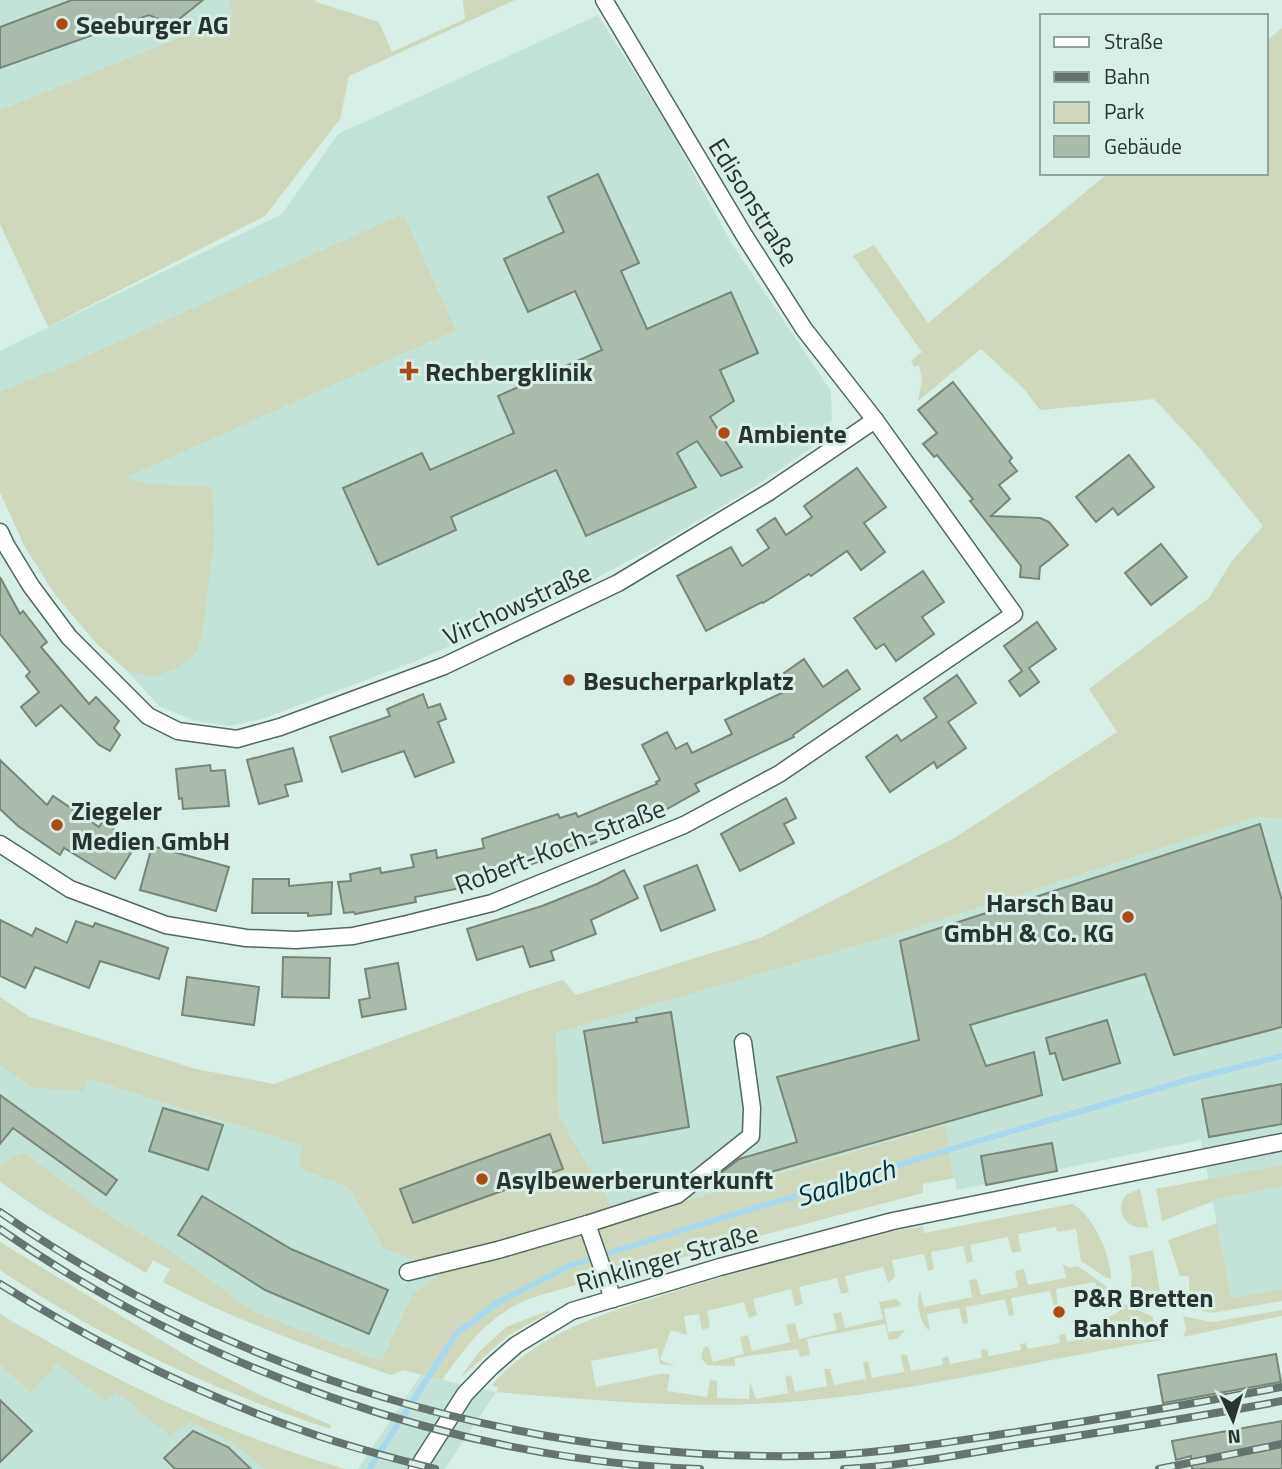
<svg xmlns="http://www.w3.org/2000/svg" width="1282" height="1469" viewBox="0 0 1282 1469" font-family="'Titillium Web',sans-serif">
<rect width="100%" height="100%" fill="#d7efe6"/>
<g fill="#c4e3d8">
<polygon points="0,0 228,0 234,16 0,110"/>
<polygon points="598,15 669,127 731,243 831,391 832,419 817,444 762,482 653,548 562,596 419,660 262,719 230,726 195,721 159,706 128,672 96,643 54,593 24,545 0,492 0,351 282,214 338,134"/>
<polygon points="1257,817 1282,818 1282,1289 1231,1298 1201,1140 957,1190 944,1125 620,1220 559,1116 556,1033 897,934"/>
<polygon points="0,1065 32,1088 86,1079 302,1145 300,1168 350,1187 383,1248 446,1271 413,1293 381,1361 253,1311 168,1249 113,1218 23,1152 0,1164"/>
<polygon points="57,1362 106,1402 117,1392 170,1435 190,1422 230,1441 265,1469 0,1469 0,1365 30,1393"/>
<polygon points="421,1375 496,1392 445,1469 358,1469"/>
</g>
<g fill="#cfd8bc">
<polygon points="228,0 315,0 316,2 379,22 392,52 465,19 463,0 515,0 349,76 340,119 265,216 48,327 0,224 0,110 233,16"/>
<path d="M1282 28V818L1257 817 897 934 556 1033 559 1116 620 1220 945 1125 954 1178 923 1184V1193L714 1248 618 1277 595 1272 592 1280C571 1287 549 1292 529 1299 489 1315 466 1346 442 1380L403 1370 391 1375C314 1348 235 1321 163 1282L170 1269 153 1260 146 1273 42 1211 0 1182V1164L23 1152 113 1218 168 1249 253 1311 381 1361 413 1293 445 1271 383 1248 350 1188 299 1168 302 1145 87 1079 84 1091 32 1088 0 1065V997L30 1017 196 1069 274 1084 528 991 563 980 576 995 760 938 956 837 1117 732 1089 689 1209 598 1232 561 1263 526 1199 447 1154 399 1040 410 1024 389 981 349 918 401 922 380 919 365 914 367 911 361 922 352 853 256 874 245 928 323 1108 173H1266V41Z"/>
<polygon points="403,214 456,330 124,478 149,484 211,487 215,532 203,630 197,652 177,668 154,677 128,671 96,643 54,593 24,545 0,492 0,392 71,363"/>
<polygon points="1282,1165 1282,1186 1224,1197 1162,1221 1156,1189"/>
<path d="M1140 1189 1148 1227C1127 1231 1112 1211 1127 1194Z"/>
<path d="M1072 1204C1093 1214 1111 1256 1111 1279L1105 1277 1081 1261 1076 1229 1057 1232 1056 1227 1018 1234 1021 1251 1012 1253 1008 1237 970 1245 973 1261 967 1263 963 1246 931 1252 934 1269 928 1271 924 1254 892 1260 895 1277 888 1283 883 1267 845 1276 849 1292 841 1294 837 1278 799 1287 803 1304 795 1306 791 1289 753 1299 757 1315 749 1318 744 1302 707 1311 710 1327 702 1330 699 1314 684 1316 687 1335 671 1330 660 1360 676 1366 660 1364 657 1348 591 1361 596 1387 661 1374H670L667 1391 707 1397 710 1380 717 1381V1398L749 1399 750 1382 756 1399 788 1393 785 1377 791 1375 795 1392 827 1386 824 1369H830L834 1385 866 1379 863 1363 868 1361 872 1378 904 1372 901 1355H907L911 1371 943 1365 942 1358 948 1356 950 1364 982 1358 981 1350 987 1349 989 1356 1021 1350 1020 1344 1026 1343 1028 1349 1060 1343 1059 1335 1065 1334 1067 1342 1110 1334 1107 1317 1116 1314 1125 1304 1153 1317 1155 1325 1168 1339C1046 1358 926 1390 802 1401 700 1410 598 1401 496 1392L498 1388 492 1385C541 1329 610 1312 679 1290 750 1268 823 1250 895 1231L923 1226 924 1233Z"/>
<polygon points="1217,1223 1231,1298 1282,1289 1282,1301 1212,1313 1180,1305 1189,1305 1189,1276 1180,1276 1168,1240"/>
<path d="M0 1242 200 1364 260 1395 331 1425 330 1429C215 1391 100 1338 0 1270Z"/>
<polygon points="1153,1250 1162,1304 1158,1310 1130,1297 1132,1274 1129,1256"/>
<path d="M1063 1264 1069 1268 1078 1266 1108 1288 1107 1295 1099 1298 1095 1282 1056 1289 1058 1306 1054 1307 1050 1291 1011 1298 1014 1315 1009 1316 1005 1299 966 1307 968 1323 963 1324 959 1308 927 1314 930 1331C920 1326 915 1301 920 1291L924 1307 972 1297 969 1280 977 1279 981 1295 1018 1287 1015 1271 1024 1269 1028 1285 1066 1278Z"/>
<polygon points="895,1299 900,1302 901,1306 884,1309 888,1332 905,1330 898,1338 889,1340 885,1324 807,1339 810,1355 800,1357 798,1349 735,1358 735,1366 707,1365 701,1358 703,1349 708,1346 713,1362 744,1354 740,1337 748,1335 752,1351 790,1342 786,1325 795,1323 799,1339 837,1330 833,1314 841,1312 845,1328 883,1319 879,1302"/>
<polygon points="1282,1310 1282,1316 1183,1337 1186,1329 1183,1316 1212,1322"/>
<polygon points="547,1311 551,1312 509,1335 459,1379 479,1352 506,1327"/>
<path d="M0 1314C113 1381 219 1431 345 1469H265L230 1441 190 1422 170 1436 117 1392 106 1402 57 1363 30 1393 0 1365Z"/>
</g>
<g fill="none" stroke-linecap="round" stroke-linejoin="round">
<polyline stroke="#a7d8ec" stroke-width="6" points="369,1469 456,1334 497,1303 569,1266 676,1232 968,1144 1191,1079 1282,1056"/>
</g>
<g fill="#aabaab" stroke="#778678" stroke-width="2">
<polygon points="72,0 203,0 178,20 161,20 149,15 0,68 0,27"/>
<polygon points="598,174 639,263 621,271 647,329 731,292 758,353 720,370 734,401 710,417 742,467 721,476 697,441 677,453 696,487 586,536 556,470 451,517 456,530 378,565 343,488 422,453 430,470 514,433 498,396 602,350 575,291 528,312 504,259 564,232 548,197"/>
<polygon points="953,382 1012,458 1009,461 1017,471 999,485 1010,499 991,516 1040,518 1049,522 1068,545 1040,567 1039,579 1020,577 1021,566 970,501 973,499 937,455 934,457 923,444 937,433 918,410"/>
<polygon points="1129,455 1154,487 1118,515 1113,508 1096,522 1076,497"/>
<polygon points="857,468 886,507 864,523 885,552 861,570 847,551 811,576 809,574 763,603 762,602 706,631 677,576 731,547 742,566 769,548 757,530 775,518 786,535 812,517 804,506"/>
<polygon points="1161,544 1187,577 1151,605 1125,573"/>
<polygon points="923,571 944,602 922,617 934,634 896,661 884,644 876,649 854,618"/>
<polygon points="0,577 20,614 23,611 47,642 41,647 89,704 96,697 119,721 114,728 120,735 110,751 99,745 61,705 36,726 21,707 39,692 26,676 30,672 0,634"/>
<polygon points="1037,622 1056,649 1029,668 1039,682 1020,696 1009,681 1022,671 1004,646"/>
<polygon points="804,659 823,687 847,670 860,689 793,735 794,737 695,784 699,791 649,819 587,846 532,864 531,860 469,881 471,886 415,897 416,902 355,914 354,912 344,913 338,882 351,881 350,874 380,868 381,873 414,867 411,855 436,850 437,858 484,848 482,839 558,814 560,818 576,813 578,817 657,784 656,782 660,780 642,745 667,732 676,749 687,743 692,753 732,734 725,720 794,687 784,673"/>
<polygon points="957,675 976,703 948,722 966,748 937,768 934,762 890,792 866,757 897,735 901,741 937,717 924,698"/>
<polygon points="423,694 428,708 440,704 446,719 438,722 454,762 415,777 404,751 342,772 330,737 390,716 387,709"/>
<polygon points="293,748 302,781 285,785 288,796 259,804 247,760"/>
<polygon points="0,760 47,805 53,796 99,827 102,822 137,843 115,879 64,848 60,855 18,826 0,809"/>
<polygon points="210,765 211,771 225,770 229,806 183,809 182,798 179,799 176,769"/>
<polygon points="786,798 796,818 784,824 794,843 740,871 721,834"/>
<polygon points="1260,824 1282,901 1282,1027 1174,1055 1145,974 970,1025 986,1066 1034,1052 1042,1095 725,1185 721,1173 739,1159 797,1142 777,1077 919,1040 900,941"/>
<polygon points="152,846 229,867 216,911 140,890"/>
<polygon points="697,865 715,910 661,931 644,886"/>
<polygon points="624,870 638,898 591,920 596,934 551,951 554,960 530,967 523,946 477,960 467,929 542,906 597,884"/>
<polygon points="253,879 289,879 289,886 332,882 331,914 308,916 308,913 252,913"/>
<polygon points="0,920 32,936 36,928 67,943 76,921 93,927 95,923 168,948 159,979 100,961 89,988 35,967 25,988 0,976"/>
<polygon points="283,957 330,958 329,998 282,997"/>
<polygon points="398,963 406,1009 362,1017 359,1000 370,998 365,969"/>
<polygon points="187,977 259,987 254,1025 182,1015"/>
<polygon points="671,1012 689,1127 603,1143 584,1031 637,1022 636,1018"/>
<polygon points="1107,1020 1120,1063 1063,1080 1055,1053 1050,1054 1046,1038"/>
<polygon points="1282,1084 1282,1124 1209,1137 1202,1099"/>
<polygon points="0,1095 117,1180 106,1195 13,1128 0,1144"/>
<polygon points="163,1108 223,1125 208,1170 149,1151"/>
<polygon points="550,1134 563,1169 413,1223 400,1189"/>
<polygon points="1052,1143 1057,1171 986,1185 981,1156"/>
<polygon points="202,1196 291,1249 388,1290 369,1334 265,1290 178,1235"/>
<polygon points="1276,1354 1281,1382 1163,1403 1158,1375"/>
<polygon points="0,1400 32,1431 0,1462"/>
<polygon points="1282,1421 1282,1469 1192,1469 1191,1456 1176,1460 1172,1441"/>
<polygon points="193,1431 228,1447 251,1469 175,1469 164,1458"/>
</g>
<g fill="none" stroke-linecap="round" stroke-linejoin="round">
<g stroke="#526760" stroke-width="19">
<g id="minor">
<polyline points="604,0 744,235 804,329 875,420"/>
<polyline points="0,532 6,545 31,586 69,637 148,716 178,731 237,739 280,727 444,666 618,583 769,492 875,420 1014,614 779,774 684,825 492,903 407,924 353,936 296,940 246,938 166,925 70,889 0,844"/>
<polyline points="587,1224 677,1195 751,1136 752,1108 743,1042"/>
<polyline points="408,1272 498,1250 587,1224 613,1299"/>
<polyline points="417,1469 465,1394 491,1367 516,1345 572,1311 720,1267 893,1221 1282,1142"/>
</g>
</g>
<use href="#minor" stroke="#fff" stroke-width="16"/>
<g stroke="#66746f" stroke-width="8">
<g id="rail">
<path d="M0 1212C235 1376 518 1460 803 1456 873 1455 942 1443 1010 1433 1101 1419 1192 1404 1282 1387"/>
<path d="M0 1229C200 1369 456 1460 700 1469"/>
<path d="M0 1284C96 1344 199 1395 307 1432 349 1447 392 1458 435 1469"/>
<path d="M844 1469C901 1466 957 1455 1013 1446 1103 1432 1193 1418 1282 1401"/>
<polyline points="1159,1469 1282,1444"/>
</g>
</g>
<use href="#rail" stroke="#d7efe6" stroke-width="5" stroke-dasharray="16" stroke-linecap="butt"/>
</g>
<g fill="#ae4a15" stroke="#d7efe6" stroke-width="2.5">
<circle cx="62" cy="24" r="7"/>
<path d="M405.5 360.5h7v7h7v7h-7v7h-7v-7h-7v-7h7z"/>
<circle cx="724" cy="433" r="7"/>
<circle cx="569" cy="680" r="7"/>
<circle cx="57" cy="825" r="7"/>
<circle cx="1128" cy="917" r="7"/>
<circle cx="482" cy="1179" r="7"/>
<circle cx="1059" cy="1312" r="7"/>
</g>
<g text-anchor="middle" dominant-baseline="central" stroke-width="6" stroke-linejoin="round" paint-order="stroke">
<g font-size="26" font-weight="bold" fill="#2a3330" stroke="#d7efe6" text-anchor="start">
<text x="76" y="24">Seeburger AG</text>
<text x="425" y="371">Rechbergklinik</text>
<text x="738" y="433">Ambiente</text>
<text x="583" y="680">Besucherparkplatz</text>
<text x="71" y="810">Ziegeler<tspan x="71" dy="30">Medien GmbH</tspan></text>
<text x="1114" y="902" text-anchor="end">Harsch Bau<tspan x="1114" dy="30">GmbH &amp; Co. KG</tspan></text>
<text x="496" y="1179">Asylbewerberunterkunft</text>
<text x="1073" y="1297">P&amp;R Bretten<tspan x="1073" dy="30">Bahnhof</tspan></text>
</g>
<g font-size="26" fill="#2a3330" stroke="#d7efe6">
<text transform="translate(754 202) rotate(58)">Edisonstraße</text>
<text transform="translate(517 604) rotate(-25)">Virchowstraße</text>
<text transform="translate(560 846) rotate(-21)">Robert-Koch-Straße</text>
<text transform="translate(667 1258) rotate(-16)">Rinklinger Straße</text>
</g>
<g font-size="28" font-style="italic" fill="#02313f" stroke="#d7efe6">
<text transform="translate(845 1182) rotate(-17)">Saalbach</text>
</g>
</g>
<rect x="1040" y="14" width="228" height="161" fill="#d7efe6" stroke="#92a49d" stroke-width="2"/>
<rect x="1054" y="37" width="35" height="10" fill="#ffffff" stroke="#92a49d" stroke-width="2"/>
<text x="1104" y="49" font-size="21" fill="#2a3330">Straße</text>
<rect x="1054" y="72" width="35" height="10" fill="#66746f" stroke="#92a49d" stroke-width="2"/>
<text x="1104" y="84" font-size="21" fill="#2a3330">Bahn</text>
<rect x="1054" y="102" width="35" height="21" fill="#cfd8bc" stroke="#92a49d" stroke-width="2"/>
<text x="1104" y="119" font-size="21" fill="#2a3330">Park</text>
<rect x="1054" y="136" width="35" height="21" fill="#aabaab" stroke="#92a49d" stroke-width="2"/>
<text x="1104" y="154" font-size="21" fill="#2a3330">Gebäude</text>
<g transform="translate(1233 1420) rotate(176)" stroke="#d7efe6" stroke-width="5" paint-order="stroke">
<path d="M0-5L12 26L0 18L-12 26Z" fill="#2a3330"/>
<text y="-10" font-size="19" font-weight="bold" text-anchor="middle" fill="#2a3330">N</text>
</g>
</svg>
